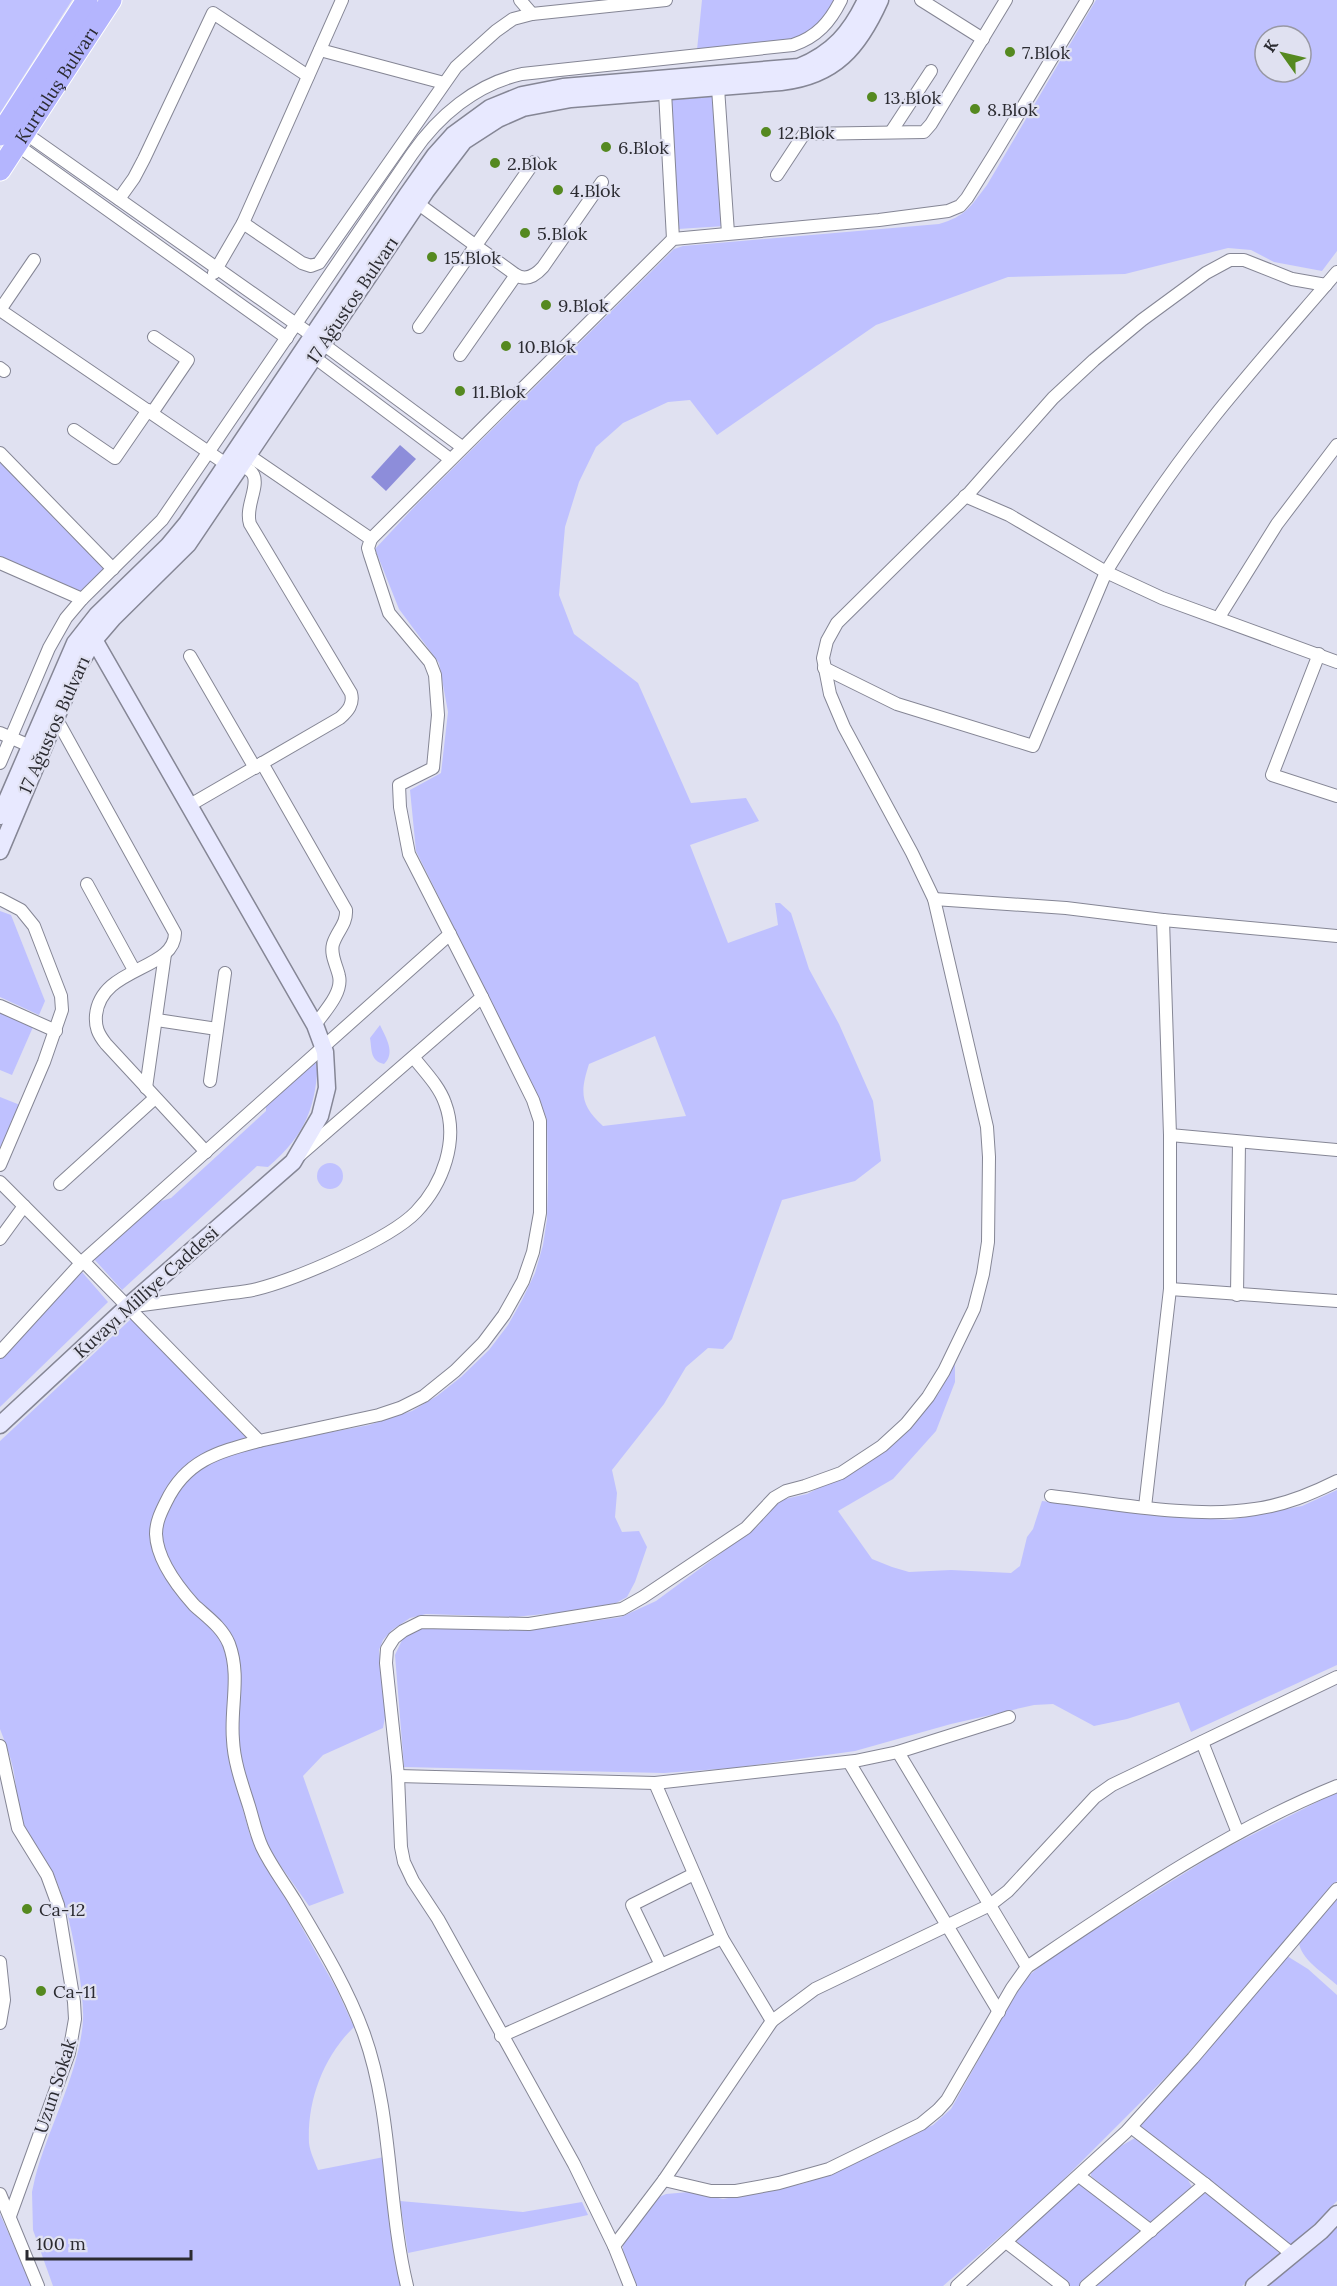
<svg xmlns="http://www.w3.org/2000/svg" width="1337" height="2286" viewBox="0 0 1337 2286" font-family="Lora,serif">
<rect width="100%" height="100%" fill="#e0e1f1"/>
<g fill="#bfc1ff" fill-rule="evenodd">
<polygon points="0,0 72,0 0,113"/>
<path d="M702 0H834C814 40 794 41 753 45 735 47 716 48 697 50Z"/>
<path d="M1096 0H1337V251L1322 271 1274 262 1251 250 1228 248 1125 274 1008 277 876 325 717 435 690 400 668 402 623 423 596 447 579 482 565 527 559 595 574 634 638 683 691 803 746 798 759 821 690 845 728 943 778 925 775 903H780L791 913 809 969 839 1024 873 1101 881 1161 855 1181 782 1200 732 1339 723 1349 708 1348 686 1367 664 1404 612 1470 617 1493 615 1517 622 1532 639 1531 647 1547 635 1582 627 1597 616 1603 565 1612 514 1617 426 1614 410 1618 392 1630 383 1640 379 1650 386 1712 383 1728 323 1755 303 1776 344 1893 309 1906 268 1848 245 1783 239 1758 233 1639 228 1629 218 1618 189 1594 166 1557 162 1542V1527L177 1490 193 1471 232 1451 369 1425 412 1411 437 1396 461 1377 489 1350 508 1325 522 1300 535 1273 543 1245 547 1219 548 1181 547 1120 541 1103 416 851 410 790 441 773 448 712 439 663 399 609 375 549 418 503 674 249 683 246 939 224C966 216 970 207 987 185ZM1265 36H1301V72H1265ZM655 1036 686 1116 603 1126C580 1105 580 1092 589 1064Z"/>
<polygon points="715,95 725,226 678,229 668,99"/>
<polygon points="0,461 106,571 83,592 0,557"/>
<polygon points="0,911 11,915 45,1001 39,1015 0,997"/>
<polygon points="0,1013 33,1027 12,1075 0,1070"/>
<path d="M380 1025C386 1038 396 1053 384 1064 370 1061 372 1050 370 1038Z"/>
<path d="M318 1056C317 1105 306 1135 268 1167L257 1166 122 1290 94 1259 155 1203 171 1198 266 1111V1105Z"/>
<polygon points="0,1097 20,1105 0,1148"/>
<circle cx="330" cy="1176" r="13"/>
<polygon points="82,1272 108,1302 0,1407 0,1359"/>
<path d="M131 1319 246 1434 247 1438 200 1456 151 1536 150 1542 158 1560 217 1633 229 1655 236 1784 250 1835 337 1990 354 2027C323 2057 307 2101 309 2143 310 2152 315 2162 318 2170L384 2157 405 2286H53L33 2230 32 2192 35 2178C48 2128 80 2071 83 2020 85 1988 68 1901 53 1873 44 1856 30 1841 23 1822 16 1804 17 1786 13 1768 10 1755 5 1742 0 1729V1441Z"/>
<polygon points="955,1360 955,1382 936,1431 893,1479 838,1511 872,1559 892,1567 909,1572 951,1570 1011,1573 1020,1566 1027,1537 1033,1529 1042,1501 1179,1517 1230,1520 1302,1506 1337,1490 1337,1665 1191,1732 1179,1702 1127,1719 1094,1726 1053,1704 1034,1705 951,1724 855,1751 733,1768 664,1773 404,1767 395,1655 403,1638 421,1629 540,1629 621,1617 656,1601 759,1525 773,1505 785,1499 807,1494 873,1460 910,1429 939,1393"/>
<polygon points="1337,1792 1337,1881 1176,2067 1048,2195 943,2286 634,2286 623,2252 623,2244 657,2198 666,2194 689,2192 723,2199 802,2184 833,2173 933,2125 951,2109 1018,1989 1027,1977 1055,1954 1220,1851"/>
<path d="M1337 1897V1985C1325 1974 1300 1959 1299 1942Z"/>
<polygon points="1287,1956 1308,1969 1337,1995 1337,2201 1312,2227 1290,2246 1144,2131 1139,2125"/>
<polygon points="1135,2138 1187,2178 1192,2187 1152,2222 1147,2222 1091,2176 1091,2172 1119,2147"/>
<polygon points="1081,2184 1140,2231 1094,2275 1080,2286 1070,2286 1020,2247 1015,2238 1076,2185"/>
<polygon points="1203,2193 1208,2194 1282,2253 1242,2286 1092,2286"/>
<polygon points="400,2201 523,2212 582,2202 588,2215 408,2253"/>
<polygon points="0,2214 32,2286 0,2286"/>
<polygon points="1337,2223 1337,2286 1266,2286"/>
</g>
<polygon fill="#8d8dda" points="400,445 416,459 386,491 371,477"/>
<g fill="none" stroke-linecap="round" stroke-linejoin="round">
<g stroke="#858695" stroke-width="14">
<g id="street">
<polyline points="520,0 532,14"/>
<polyline points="921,0 983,39"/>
<polyline points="320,50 444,83"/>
<polyline points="718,88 728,233"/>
<polyline points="665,92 673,239"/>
<polyline points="891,132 931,71"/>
<polyline points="25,133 313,336"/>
<polyline points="17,145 287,338"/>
<polyline points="777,175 804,134 924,132 931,124 1006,0"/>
<polyline points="119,199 134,178 144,159 213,13 308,76"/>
<path d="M413 200 516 275C526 281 535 276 543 267L602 182"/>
<polyline points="243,223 302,263 311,266 319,263 456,67 496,31 513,19 532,14 666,0"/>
<path d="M34 260 0 310 226 464C278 467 242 499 250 524L351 693C354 704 348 711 340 718L190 805"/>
<polyline points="214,273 243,223 342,0"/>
<polyline points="419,327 534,162"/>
<polyline points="323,344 462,447"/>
<polyline points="460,355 516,275"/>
<polyline points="314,357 450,459"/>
<polyline points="0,368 4,371"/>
<polyline points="152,413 188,360 154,337"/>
<polyline points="74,430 115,458 148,410"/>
<polyline points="0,453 113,569"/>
<polyline points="248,455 371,539 368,548 370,555 389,613 430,662 435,675 438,715 433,768 399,785 400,807 409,854 482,997 300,1155"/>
<polyline points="965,496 1009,515 1106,572 1162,598 1337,662"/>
<polyline points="371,539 673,239 879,220 948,211 960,206 967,198 995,153 1087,0"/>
<polyline points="0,563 82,599"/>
<polyline points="1219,617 1277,524 1337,445"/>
<polyline points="1319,654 1272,775 1337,796"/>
<polyline points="190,656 255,768"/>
<path d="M824 668 897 704 1033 746 1106 572C1138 519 1174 467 1213 418 1253 368 1295 321 1337 272"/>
<path d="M56 718 175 933C175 971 101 966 96 1015 95 1027 98 1034 106 1044L206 1152"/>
<polyline points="0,733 30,746"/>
<path d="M0 763 49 648 66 618 82 599 162 520 412 154C438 116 476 84 522 74L793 45C817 37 830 22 841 0"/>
<path d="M262 763 346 910C347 924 337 931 333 944 330 955 337 966 339 976 343 993 324 1012 315 1025"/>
<polyline points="87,884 134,970"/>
<polyline points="0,899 21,910 34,926 61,996 62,1010 44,1062 0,1165"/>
<polyline points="934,899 1066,908 1163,920 1170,1135 1170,1289 1145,1507"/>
<polyline points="1163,920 1337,936"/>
<polyline points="0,1006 56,1031"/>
<polyline points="157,1020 217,1029"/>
<polyline points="210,1081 225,973"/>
<polyline points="146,1088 165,954"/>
<polyline points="1170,1135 1337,1150"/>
<polyline points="0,1182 24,1206"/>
<polyline points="60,1184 155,1098"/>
<polyline points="0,1239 24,1206 81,1263"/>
<polyline points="83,1261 259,1441 379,1415 400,1408 424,1396 455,1371 483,1343 504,1315 523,1281 533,1252 540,1213 540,1121 533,1100 482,997"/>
<polyline points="1170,1289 1337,1301"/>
<polyline points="1237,1295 1239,1142"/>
<path d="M127 1307C157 1303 187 1299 217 1295 230 1293 245 1292 257 1289 296 1279 389 1240 416 1212 443 1184 459 1140 445 1103 439 1086 425 1072 414 1058"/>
<polyline points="0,1352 83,1261 450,934"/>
<path d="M259 1441C218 1452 186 1460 166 1502 161 1512 156 1522 156 1534 157 1560 177 1586 194 1605 207 1617 222 1627 229 1644 241 1676 230 1708 233 1740 234 1762 242 1784 249 1806 253 1819 256 1834 262 1847 271 1866 284 1883 295 1901 320 1943 347 1987 364 2034 393 2115 387 2203 407 2286"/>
<path d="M1051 1496C1112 1503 1194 1519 1255 1509 1285 1505 1311 1494 1337 1481"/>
<polyline points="1202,1742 1238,1833"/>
<polyline points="0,1746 18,1828 47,1875 58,1905 74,2002 75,2019 69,2053 10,2216"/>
<polyline points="898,1752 1027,1967"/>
<polyline points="849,1762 999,2012"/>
<polyline points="398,1776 655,1783 855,1761 898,1752 1009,1717"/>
<polyline points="655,1783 722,1938 772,2021"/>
<polyline points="0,1962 4,2000 0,2023"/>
<polyline points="661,1965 632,1905 694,1874"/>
<polyline points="501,2036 722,1938"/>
<polyline points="1131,2127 1205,2184"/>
<polyline points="1079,2176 1151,2231"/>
<path d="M664 2180 711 2191H736L779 2183 829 2169 921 2124 938 2110 947 2100 1012 1988 1027 1967C1126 1900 1226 1831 1337 1786"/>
<polyline points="0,2194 38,2286"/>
<polyline points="1006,2242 1063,2286"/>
<polyline points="614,2246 664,2180 772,2021 815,1989 990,1905 1008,1891 1095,1797 1112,1785 1337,1677"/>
<polyline points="630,2286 614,2246 574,2164 438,1919 413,1881 404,1862 401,1847 398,1776 386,1663 387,1649 394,1638 403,1631 421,1622 529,1624 622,1609 643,1597 746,1528 774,1498 786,1491 805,1486 841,1473 882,1446 906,1424 928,1397 944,1371 974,1309 983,1274 988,1242 989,1157 987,1127 934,899 912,853 844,727 830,694 823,658 827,641 837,623 970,492 1053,398 1094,360 1142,320 1206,273 1230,260 1244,260 1292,279 1326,285"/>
<polyline points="957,2286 1126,2132 1193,2058 1337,1889"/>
<polyline points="1086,2286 1205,2184 1292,2254"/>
</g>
</g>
<g stroke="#858695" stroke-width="19">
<g id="secondary">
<path d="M0 816 75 643 97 615 168 546 187 523 407 195 435 155 453 135 490 108 522 95 563 87 799 67C833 53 851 32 866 0"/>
<path d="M0 851 77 668 95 639 113 618 188 544 426 191 464 141 498 119 523 108 571 99 781 82C835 76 859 47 880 0"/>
<polyline points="0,1425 127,1307 293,1162 320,1116 327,1088 325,1052 315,1025 89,631"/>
<polyline points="1254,2286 1321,2231 1337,2214"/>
</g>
</g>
<g stroke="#fff" stroke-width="23">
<g id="highway">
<polyline points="0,135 87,0"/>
<path id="s1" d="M0 170 111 0"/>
</g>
</g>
<use href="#street" stroke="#fff" stroke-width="12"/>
<use href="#secondary" stroke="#e8e9ff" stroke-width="16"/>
<use href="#highway" stroke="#b4b5fe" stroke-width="21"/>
</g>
<g fill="#558920" stroke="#e0e1f1" stroke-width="2">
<circle cx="1010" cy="52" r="6"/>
<circle cx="872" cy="97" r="6"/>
<circle cx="975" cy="109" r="6"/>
<circle cx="766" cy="132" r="6"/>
<circle cx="606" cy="147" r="6"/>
<circle cx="495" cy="163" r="6"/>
<circle cx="558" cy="190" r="6"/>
<circle cx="525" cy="233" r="6"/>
<circle cx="432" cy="257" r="6"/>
<circle cx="546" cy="305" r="6"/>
<circle cx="506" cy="346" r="6"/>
<circle cx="460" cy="391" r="6"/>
<circle cx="27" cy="1909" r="6"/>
<circle cx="41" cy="1991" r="6"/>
</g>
<g text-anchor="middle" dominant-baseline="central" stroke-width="4.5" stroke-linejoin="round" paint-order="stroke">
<g font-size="18" fill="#2b2b31" stroke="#e0e1f1" text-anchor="start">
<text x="1022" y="52">7.Blok</text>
<text x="884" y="97">13.Blok</text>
<text x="987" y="109">8.Blok</text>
<text x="778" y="132">12.Blok</text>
<text x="618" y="147">6.Blok</text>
<text x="507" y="163">2.Blok</text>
<text x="570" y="190">4.Blok</text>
<text x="537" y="233">5.Blok</text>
<text x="444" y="257">15.Blok</text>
<text x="558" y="305">9.Blok</text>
<text x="518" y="346">10.Blok</text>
<text x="472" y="391">11.Blok</text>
<text x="39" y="1909">Ca-12</text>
<text x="53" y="1991">Ca-11</text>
</g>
<g font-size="18" fill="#2b2b31" stroke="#e0e1f1">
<text stroke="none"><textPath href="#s1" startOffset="102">Kurtuluş Bulvarı</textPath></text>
<text transform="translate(352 300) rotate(-56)">17 Ağustos Bulvarı</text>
<text transform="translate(54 725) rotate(-66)">17 Ağustos Bulvarı</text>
<text transform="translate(146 1292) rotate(-42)">Kuvayı Milliye Caddesi</text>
<text transform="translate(55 2086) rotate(-72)">Uzun Sokak</text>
</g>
</g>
<g transform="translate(1283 54) rotate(304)"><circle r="28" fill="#e0e1f1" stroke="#9898a4" stroke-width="1.5"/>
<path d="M0-4.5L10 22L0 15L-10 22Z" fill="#558920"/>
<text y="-9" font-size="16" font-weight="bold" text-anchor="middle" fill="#2b2b31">K</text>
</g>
<path d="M27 2250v9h164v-9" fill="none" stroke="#2b2b31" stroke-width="3"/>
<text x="36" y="2250" font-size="18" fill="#2b2b31" stroke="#e0e1f1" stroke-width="4.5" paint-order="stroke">100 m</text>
</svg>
